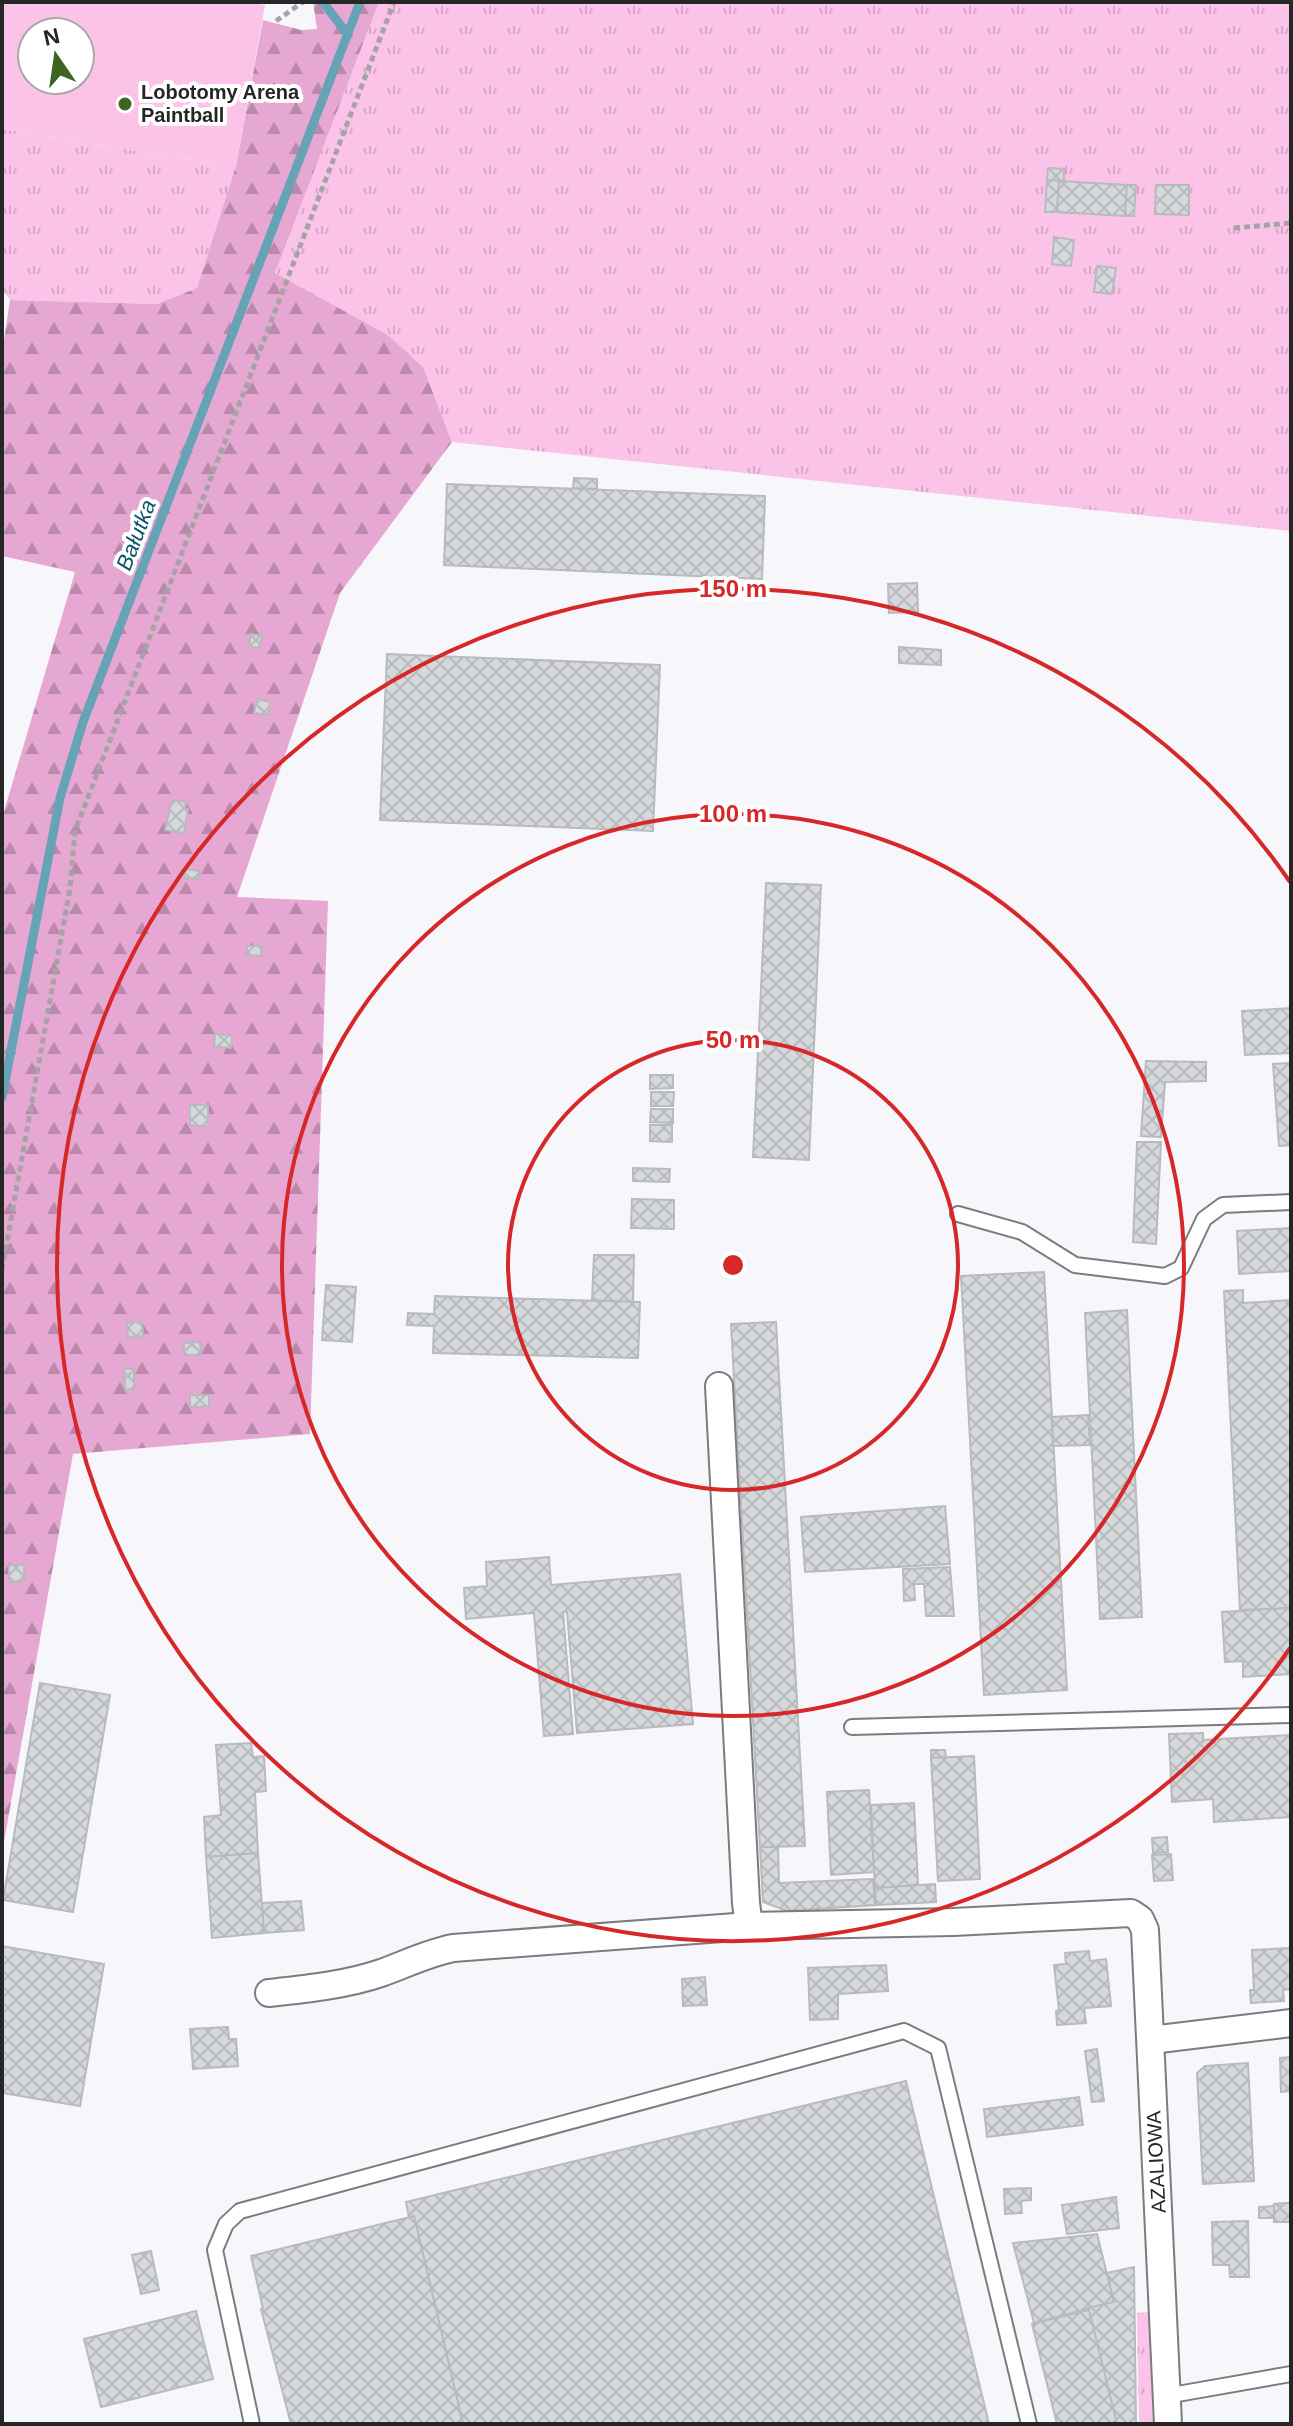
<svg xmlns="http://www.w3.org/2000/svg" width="1293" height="2426" viewBox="0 0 1293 2426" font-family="Arial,sans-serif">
<defs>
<pattern id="grass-tufts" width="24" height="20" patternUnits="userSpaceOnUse" patternTransform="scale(2)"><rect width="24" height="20" fill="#fcc3e9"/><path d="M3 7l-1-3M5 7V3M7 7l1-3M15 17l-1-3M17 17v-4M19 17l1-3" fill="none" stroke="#d8a7c8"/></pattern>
<pattern id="forest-firs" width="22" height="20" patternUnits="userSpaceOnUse" patternTransform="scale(2)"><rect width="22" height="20" fill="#e6a7d2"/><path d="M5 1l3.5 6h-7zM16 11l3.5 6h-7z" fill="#ba88aa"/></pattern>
<pattern id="building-cross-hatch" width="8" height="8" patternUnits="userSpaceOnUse" patternTransform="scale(2)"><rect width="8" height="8" fill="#d6d9dc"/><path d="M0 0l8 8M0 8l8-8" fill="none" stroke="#b8babd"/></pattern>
</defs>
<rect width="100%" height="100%" fill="#f7f7fb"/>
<g fill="url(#grass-tufts)">
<polygon points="379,2 1291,2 1291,531 452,442 423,367 388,335 275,273"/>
<polygon points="2,129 236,167 197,288 157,304 10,300 2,289"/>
<polygon points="1151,2312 1158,2424 1139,2424 1137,2313"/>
</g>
<polygon fill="url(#forest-firs)" points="313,2 379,2 275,273 388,335 423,367 452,442 340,593 237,897 328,901 310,1434 73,1454 2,1853 2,818 75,572 2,556 2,353 10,300 157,304 197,288 236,166 263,20 301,30 317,29"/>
<path fill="#fcc3e9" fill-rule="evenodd" d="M2 2H245L265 5 236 167 2 129ZM32 32H80V80H32Z"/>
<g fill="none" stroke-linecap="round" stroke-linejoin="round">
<g stroke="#66a3b7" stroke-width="9">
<polyline points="323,2 348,35"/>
<polyline points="2,1097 60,798 83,722 360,2"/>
</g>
</g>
<g fill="url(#building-cross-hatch)" stroke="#b8babd" stroke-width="2">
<polygon points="1048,168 1064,169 1064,181 1047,180"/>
<polygon points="1047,180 1059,181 1057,212 1045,212"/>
<polygon points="1059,181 1127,185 1125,216 1057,212"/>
<polygon points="1127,185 1136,185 1134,216 1125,216"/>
<polygon points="1156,185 1189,185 1189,215 1155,214"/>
<polygon points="1054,237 1074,240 1071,266 1052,264"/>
<polygon points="1097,266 1116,268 1112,294 1094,292"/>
<polygon points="574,478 597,479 597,489 573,488"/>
<polygon points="447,484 765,496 762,579 444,565"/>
<polygon points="917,583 918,612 889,613 888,584"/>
<polygon points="251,634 262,636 259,648 249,646"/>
<polygon points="899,647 941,650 941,665 899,663"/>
<polygon points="387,654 660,665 653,831 380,820"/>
<polygon points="257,699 270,702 268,715 254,713"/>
<polygon points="172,800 186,802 185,809 188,809 184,833 165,830"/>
<polygon points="185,869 199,871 198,879 184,878"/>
<polygon points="766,883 821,885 809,1160 753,1157"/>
<polygon points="247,946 262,946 261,956 247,955"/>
<polygon points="1291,1008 1291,1053 1245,1055 1242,1011"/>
<polygon points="215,1034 232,1036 231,1048 214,1046"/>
<polygon points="1146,1061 1206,1062 1206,1081 1165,1082 1161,1137 1141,1136"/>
<polygon points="1291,1063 1291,1145 1279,1146 1273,1064"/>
<polygon points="650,1075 673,1075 673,1088 650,1089"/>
<polygon points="651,1092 674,1092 673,1106 651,1106"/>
<polygon points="190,1105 208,1105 208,1126 190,1125"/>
<polygon points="651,1109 673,1109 673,1123 650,1122"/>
<polygon points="650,1125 672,1125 672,1142 650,1141"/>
<polygon points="1137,1142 1161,1142 1156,1244 1133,1242"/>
<polygon points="633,1168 670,1169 669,1182 633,1181"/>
<polygon points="632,1199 674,1200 674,1229 631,1228"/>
<polygon points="1291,1228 1291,1271 1239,1274 1237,1231"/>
<polygon points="594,1255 634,1255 633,1302 592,1300"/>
<polygon points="1044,1272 1067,1690 984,1695 961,1276"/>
<polygon points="326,1285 356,1287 352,1342 322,1340"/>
<polygon points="1243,1290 1243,1303 1291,1300 1291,1608 1240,1610 1224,1291"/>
<polygon points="435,1296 640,1302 638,1358 433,1353 434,1326 407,1325 408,1313 434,1314"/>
<polygon points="1127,1310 1142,1617 1100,1619 1085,1313"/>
<polygon points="142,1322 143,1336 128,1337 127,1323"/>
<polygon points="776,1322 805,1846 760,1847 731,1324"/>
<polygon points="200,1342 201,1355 184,1355 184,1343"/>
<polygon points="124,1369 134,1369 134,1389 125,1390"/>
<polygon points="190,1395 209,1395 209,1406 190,1407"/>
<polygon points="1088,1415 1090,1445 1053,1446 1052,1417"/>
<polygon points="945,1506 950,1564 805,1572 801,1517"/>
<polygon points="549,1557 551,1585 680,1574 693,1724 577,1733 567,1612 563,1612 573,1734 544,1736 534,1613 466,1619 464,1588 487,1586 486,1562"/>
<polygon points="9,1565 24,1565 24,1581 9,1582"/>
<polygon points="950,1567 954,1616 926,1616 924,1584 914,1584 915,1600 904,1601 903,1569"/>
<polygon points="1291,1608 1291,1674 1243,1677 1243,1661 1225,1662 1222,1612"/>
<polygon points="40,1683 110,1695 73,1912 3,1900"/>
<polygon points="1203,1733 1203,1740 1291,1735 1291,1817 1214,1822 1213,1799 1172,1802 1169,1734"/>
<polygon points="251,1743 253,1757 264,1756 266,1791 255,1792 258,1853 206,1857 204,1817 221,1815 216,1745"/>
<polygon points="931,1750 945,1750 946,1757 931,1758"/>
<polygon points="974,1756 980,1879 938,1881 931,1758"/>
<polygon points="869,1790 874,1872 831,1875 827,1792"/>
<polygon points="914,1803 918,1885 875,1888 871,1805"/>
<polygon points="1167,1837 1168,1852 1153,1853 1152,1838"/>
<polygon points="760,1847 778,1847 779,1883 873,1879 875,1905 787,1911 763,1902"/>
<polygon points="258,1853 264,1933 212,1938 206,1857"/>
<polygon points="1171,1854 1173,1880 1154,1881 1152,1855"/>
<polygon points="935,1884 936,1902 876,1905 875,1888"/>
<polygon points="301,1901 304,1930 264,1933 262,1903"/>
<polygon points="2,1946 104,1964 80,2106 2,2093"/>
<polygon points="1291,1948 1291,1989 1283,1990 1284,2001 1251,2003 1250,1990 1254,1990 1252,1950"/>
<polygon points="1089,1951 1090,1961 1106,1959 1111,2006 1084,2008 1086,2023 1057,2025 1056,2011 1059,2010 1054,1965 1066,1964 1065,1953"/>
<polygon points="886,1965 888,1991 838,1994 838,2019 810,2020 808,1968"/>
<polygon points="705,1977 707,2005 683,2006 682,1979"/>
<polygon points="228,2027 229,2039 236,2039 238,2066 193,2069 190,2029"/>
<polygon points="1097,2049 1104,2101 1092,2102 1085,2051"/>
<polygon points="1291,2057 1291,2091 1281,2092 1280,2058"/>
<polygon points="1248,2063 1254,2181 1203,2184 1197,2073 1205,2066"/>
<polygon points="906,2081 989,2424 463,2424 414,2216 409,2217 406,2202"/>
<polygon points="1079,2097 1083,2125 987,2137 984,2109"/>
<polygon points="1031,2188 1031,2200 1021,2201 1022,2213 1005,2214 1004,2189"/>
<polygon points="1116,2197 1119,2228 1067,2234 1062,2205"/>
<polygon points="1286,2203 1291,2203 1291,2222 1274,2222 1274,2204"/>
<polygon points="1274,2206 1274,2218 1259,2218 1259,2207"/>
<polygon points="414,2216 463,2424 291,2424 261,2309 263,2309 251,2256"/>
<polygon points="1248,2221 1249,2277 1230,2277 1229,2265 1213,2265 1212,2222"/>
<polygon points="1097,2234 1114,2302 1034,2323 1013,2243"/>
<polygon points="151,2251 159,2290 141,2294 132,2255"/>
<polygon points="1134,2267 1136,2424 1117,2424 1088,2308 1114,2302 1107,2273"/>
<polygon points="1089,2310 1117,2424 1057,2424 1032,2324"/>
<polygon points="196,2311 213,2379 101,2407 84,2339"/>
</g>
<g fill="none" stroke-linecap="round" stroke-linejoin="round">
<g stroke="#7c7c7f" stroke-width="18">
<g id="lane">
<polyline points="958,1214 1022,1232 1075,1265 1165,1276 1181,1268 1204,1219 1223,1205 1291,1202"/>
<polyline points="852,1727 1291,1715"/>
<polyline points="1166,2396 1291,2374"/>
<polyline points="252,2424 215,2250 226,2224 240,2211 904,2031 938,2048 1029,2424"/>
</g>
</g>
<g stroke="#7c7c7f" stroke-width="30">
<g id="street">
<polyline points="719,1386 746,1903 749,1926 953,1922 1131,1913 1140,1919 1145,1930 1168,2424"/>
<path d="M269 1993C306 1989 346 1985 381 1973 406 1964 428 1953 453 1948L749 1926"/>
<polyline points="1151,2040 1291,2023"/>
</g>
</g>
<g stroke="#a4a4a6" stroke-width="5" stroke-dasharray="6 4" stroke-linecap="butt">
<polyline points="276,21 303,2"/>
<polyline points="1234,228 1291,223"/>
<polyline points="2,1270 70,888 75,831 394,2"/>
</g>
<use href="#lane" stroke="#fff" stroke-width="14"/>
<use href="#street" stroke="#fff" stroke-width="26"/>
</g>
<g fill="none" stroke="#d62828" stroke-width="4">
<circle cx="733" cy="1265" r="225"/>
<circle cx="733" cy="1265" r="451"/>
<path d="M1290 1648A676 676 0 1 1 1290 882"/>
</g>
<circle fill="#3e6520" stroke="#fff" stroke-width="3" cx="125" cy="104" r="8"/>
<g text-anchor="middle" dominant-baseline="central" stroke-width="8" stroke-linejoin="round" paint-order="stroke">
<g font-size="20" font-weight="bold" fill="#262627" stroke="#fff" text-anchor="start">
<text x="141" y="92">Lobotomy Arena<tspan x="141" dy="23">Paintball</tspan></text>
</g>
<g font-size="20" fill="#262627" stroke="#fff">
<text transform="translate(1156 2162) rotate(-93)">AZALIOWA</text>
</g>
<g font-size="22" font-style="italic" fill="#0b5569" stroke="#fff">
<text transform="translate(136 535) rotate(-69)">Bałutka</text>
</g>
</g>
<circle cx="733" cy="1265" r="12" fill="#d62828" stroke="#fff" stroke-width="4"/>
<g font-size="24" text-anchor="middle" font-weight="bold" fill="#d62828" stroke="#fff" stroke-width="8" stroke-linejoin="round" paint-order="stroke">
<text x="733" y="597">150 m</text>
<text x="733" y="822">100 m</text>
<text x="733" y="1048">50 m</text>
</g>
<rect width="1293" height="2426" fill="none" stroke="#262627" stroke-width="8"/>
<g transform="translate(56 56) rotate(347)"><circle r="38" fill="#ffffff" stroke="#a8a8a9" stroke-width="2"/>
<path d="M0-6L14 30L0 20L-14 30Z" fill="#3e6520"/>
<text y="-12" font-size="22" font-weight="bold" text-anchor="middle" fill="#262627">N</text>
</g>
</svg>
